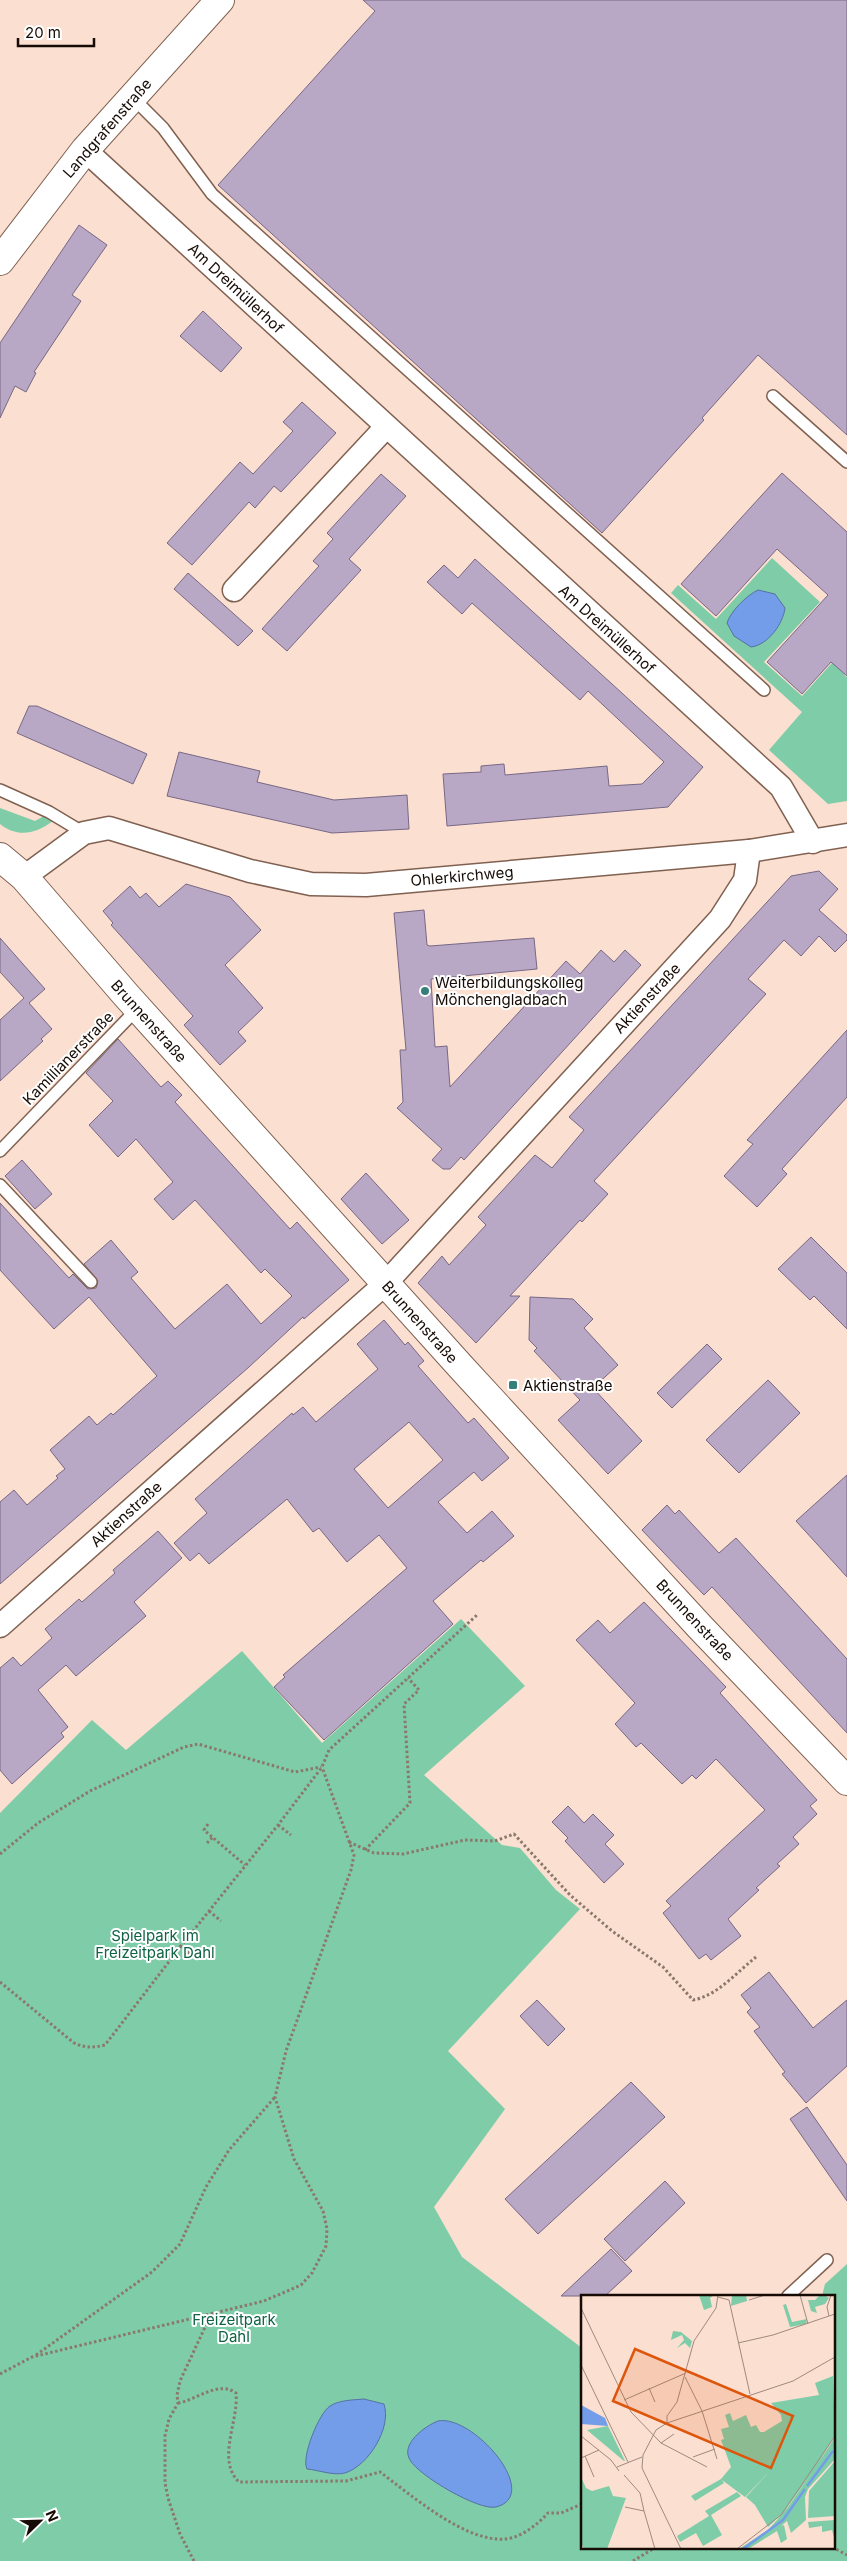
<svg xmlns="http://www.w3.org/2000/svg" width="847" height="2561" viewBox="0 0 847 2561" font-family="Inter,sans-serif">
<rect width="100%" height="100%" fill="#fbdfd0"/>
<g fill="#7ecda8">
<polygon points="772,558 820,602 764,662 802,696 841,653 847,672 844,675 847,677 847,801 828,804 769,750 802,712 671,593 678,585 716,619"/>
<path d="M0 808 35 821 44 816 53 821C35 834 18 838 0 824Z"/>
<polygon points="461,1619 525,1686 424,1775 502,1845 520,1848 556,1890 580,1909 448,2051 505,2109 434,2207 462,2257 582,2348 582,2547 833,2547 833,2296 822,2296 825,2284 847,2264 847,2561 0,2561 0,1813 92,1720 126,1750 242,1651 322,1743"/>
</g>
<g fill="#739de8" stroke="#5771a4">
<path d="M758 590 775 594 785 608C783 624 768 645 751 647L734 636 727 623C730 612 747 595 758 590Z"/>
<path d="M364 2399 384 2404C392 2428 368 2466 345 2473 334 2476 318 2470 307 2469 301 2457 319 2413 330 2406 339 2400 353 2400 364 2399Z"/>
<path d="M438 2421C473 2414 543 2495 496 2507 479 2511 419 2476 410 2460 400 2444 425 2426 438 2421Z"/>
</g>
<g fill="#b8a7c5" stroke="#786884" fill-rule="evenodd">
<polygon points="363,0 847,0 847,435 758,355 702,418 704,420 602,533 218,185 375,11"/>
<polygon points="79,225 107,245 72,295 81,301 34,372 36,373 26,392 15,386 0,418 0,343"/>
<polygon points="203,311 242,348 221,372 180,336"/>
<polygon points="302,402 336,433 281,492 274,486 255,508 249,502 192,565 167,543 240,462 253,474 293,431 283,422"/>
<polygon points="782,473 847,532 847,676 831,662 802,694 767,662 828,595 777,549 716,616 681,584"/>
<polygon points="381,474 406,496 349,559 361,570 287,651 262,629 319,566 313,561 333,539 327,533"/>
<polygon points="475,559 703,767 668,807 447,826 443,774 481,772 481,766 504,764 505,775 607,766 609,786 642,784 664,762 588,691 580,700 472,603 462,614 427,582 444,565 458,578"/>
<polygon points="188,573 253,631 238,646 174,589"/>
<polygon points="29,706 37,706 147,754 133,784 17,733"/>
<polygon points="179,752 260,771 257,782 334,800 407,795 409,829 332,833 167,796"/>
<polygon points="819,871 838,889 819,910 847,935 847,940 835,952 819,936 801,956 784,940 748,979 766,994 594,1181 608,1194 582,1222 580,1220 510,1296 520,1296 476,1343 418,1283 442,1256 449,1265 486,1225 478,1217 535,1155 552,1168 584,1130 569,1117 791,876"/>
<polygon points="186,884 230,897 261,930 225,965 263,1008 238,1032 246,1041 220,1065 184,1025 193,1016 111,925 113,923 103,911 130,886 140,898 146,893 159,907"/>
<polygon points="424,910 427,945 430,946 534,938 537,969 431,979 435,1047 447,1046 450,1087 566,961 580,974 601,950 614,962 625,950 641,965 464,1160 461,1157 450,1169 443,1169 432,1160 442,1149 397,1108 403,1102 400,1050 406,1050 394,913"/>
<polygon points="0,938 45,989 29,1003 52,1029 41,1039 43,1041 0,1081 0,1020 24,998 0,972"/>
<polygon points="847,1030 847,1097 782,1169 787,1174 757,1207 724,1176 753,1144 747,1140"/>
<polygon points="118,1039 161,1087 168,1081 182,1095 175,1102 290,1229 297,1222 349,1280 304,1319 303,1317 249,1367 0,1584 0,1502 14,1490 27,1505 58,1478 56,1476 65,1469 50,1450 89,1416 97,1425 111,1413 113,1415 157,1376 89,1297 54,1329 0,1270 0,1203 69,1278 73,1274 88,1289 96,1288 98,1281 84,1264 111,1240 138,1272 131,1278 175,1329 227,1284 261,1324 292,1296 265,1269 261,1273 195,1200 173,1220 154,1199 173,1182 136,1139 118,1157 89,1125 113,1101 86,1073"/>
<polygon points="22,1160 52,1194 35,1209 5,1176"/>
<polygon points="366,1173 409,1220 382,1244 341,1199"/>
<polygon points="811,1237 847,1273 847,1329 814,1296 810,1300 778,1269"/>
<polygon points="530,1297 573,1299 593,1319 584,1328 618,1365 593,1388 642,1441 608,1474 558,1420 580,1400 534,1351 537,1348 529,1340"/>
<path d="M384 1320 405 1345 408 1342 424 1361 418 1366 468 1423 474 1418 509 1458 482 1481 474 1472 438 1502 467 1533 492 1511 514 1536 483 1562 481 1560 433 1601 453 1624 324 1740 274 1687 285 1677 283 1675 407 1568 379 1535 347 1562 319 1528 313 1532 287 1499 209 1564 199 1553 190 1561 174 1543 207 1513 195 1499 292 1413 293 1415 303 1407 316 1422 378 1369 357 1344ZM409 1422 443 1460 388 1508 354 1469Z"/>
<polygon points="707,1344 722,1359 672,1408 657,1393"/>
<polygon points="768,1380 800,1413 739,1473 706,1440"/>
<polygon points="847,1475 847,1577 796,1521"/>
<polygon points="667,1505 675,1514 679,1510 719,1553 736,1538 847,1659 847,1733 712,1587 704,1595 642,1530"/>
<polygon points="158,1531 182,1558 134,1602 146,1616 76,1676 66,1665 38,1690 68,1727 61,1733 64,1737 12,1784 0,1770 0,1668 13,1657 21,1666 52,1638 45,1629 79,1599 82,1602 115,1573 113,1570"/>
<polygon points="644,1602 726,1687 720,1693 817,1800 810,1806 817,1814 793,1837 799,1844 777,1864 780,1866 756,1888 759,1890 728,1919 741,1936 711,1960 706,1954 699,1959 663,1913 671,1906 666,1901 765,1810 716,1759 696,1779 692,1775 682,1784 641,1743 636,1747 615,1724 635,1703 576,1640 598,1620 610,1633"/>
<polygon points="568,1806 584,1823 593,1814 614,1835 605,1844 624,1864 604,1883 565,1841 568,1838 552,1822"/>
<polygon points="769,1972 813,2028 847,2000 847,2066 806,2103 782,2074 785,2072 754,2031 760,2027 747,2012 751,2008 741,1995"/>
<polygon points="537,2000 565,2029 548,2046 520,2016"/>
<polygon points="631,2082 665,2117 538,2234 505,2199"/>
<polygon points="807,2107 847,2165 847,2201 790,2119"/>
<polygon points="665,2181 685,2203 625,2261 604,2239"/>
<polygon points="611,2249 632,2271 605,2296 561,2296"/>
</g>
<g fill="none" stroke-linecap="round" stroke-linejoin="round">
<g stroke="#806151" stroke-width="14">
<g id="service">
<polyline points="132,97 163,128 212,194 764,690"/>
<polyline points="773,396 847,462"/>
<polyline points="0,790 49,812 84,833"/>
<polyline points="0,1151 138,1008"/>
<polyline points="0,1185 91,1282"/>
<polyline points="788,2296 827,2260"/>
</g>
</g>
<g stroke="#806151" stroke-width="25">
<g id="minor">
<polyline points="85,150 781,787 813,842"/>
<polyline points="234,590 386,427"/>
<polyline points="24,877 84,833 109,828 250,871 311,884 366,885 749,851 847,835"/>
<polyline points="0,1626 385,1284 720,919 745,880 749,851"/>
</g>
</g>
<g stroke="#806151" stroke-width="30">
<g id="tertiary">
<polyline points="0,261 85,150 220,0"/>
<polyline points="0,857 24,877 126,995 461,1367 700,1627 847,1781"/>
</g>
</g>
<g stroke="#8b786d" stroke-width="3" stroke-dasharray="2.5 2.5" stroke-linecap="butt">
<polyline points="208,1824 204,1830 245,1865"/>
<polyline points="278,1825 291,1835"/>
<path d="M349 1842 374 1853 403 1854 465 1840 495 1841 514 1834 570 1895 612 1931 663 1967 693 2000C717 1996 737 1972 756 1957"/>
<polyline points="207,1843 213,1837"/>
<polyline points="365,1850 410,1803 404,1704 419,1690 408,1678"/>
<polyline points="0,1854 38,1823 90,1791 184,1747 198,1744 295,1772 321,1767"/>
<polyline points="209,1911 221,1921"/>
<polyline points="193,1957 181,1946 278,1825 322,1767 329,1750 477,1615"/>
<path d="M0 1982 74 2043C85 2048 93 2048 105 2045L181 1946"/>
<polyline points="36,2355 152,2272 180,2244 206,2187 229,2150 275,2097"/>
<polyline points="0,2374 32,2357 264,2301 301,2285 312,2273 326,2246 327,2229 323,2211 294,2159 275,2097 286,2051 351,1870 354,1855 322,1767"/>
<path d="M178 2403C197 2400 218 2380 236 2393 239 2421 216 2460 239 2482L346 2481 380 2472C411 2495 466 2543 506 2539 522 2537 538 2524 548 2513H561L582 2504"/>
<polyline points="832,2547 847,2555"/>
<polyline points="194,2561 180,2534 168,2498 165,2483 165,2436 169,2419 178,2403 177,2395 180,2381 206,2325 207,2315"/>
<polyline points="633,2561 656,2547"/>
</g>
<use href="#service" stroke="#fff" stroke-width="11"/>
<use href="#minor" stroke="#fff" stroke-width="22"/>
<use href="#tertiary" stroke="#fff" stroke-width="28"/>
</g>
<g fill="#357e7a" stroke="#fff" stroke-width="2">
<circle cx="425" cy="991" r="5"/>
<rect x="508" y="1380" width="10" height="10" rx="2.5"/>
</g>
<g text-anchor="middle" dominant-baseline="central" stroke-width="4" stroke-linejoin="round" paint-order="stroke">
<g font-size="15" fill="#160b05" stroke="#fff">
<text transform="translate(107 128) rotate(-49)">Landgrafenstraße</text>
<text transform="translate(236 288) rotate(43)">Am Dreimüllerhof</text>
<text transform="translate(607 629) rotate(42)">Am Dreimüllerhof</text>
<text transform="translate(462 876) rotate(-5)">Ohlerkirchweg</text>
<text transform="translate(647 998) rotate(-47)">Aktienstraße</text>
<text transform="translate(149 1021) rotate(48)">Brunnenstraße</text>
<text transform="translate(68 1058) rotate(-46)">Kamillianerstraße</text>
<text transform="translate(420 1322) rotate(48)">Brunnenstraße</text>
<text transform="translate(126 1514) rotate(-42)">Aktienstraße</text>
<text transform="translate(695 1620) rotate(47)">Brunnenstraße</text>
</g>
<g font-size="15" fill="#160b05" stroke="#fff" text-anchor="start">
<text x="435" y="982">Weiterbildungskolleg<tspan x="435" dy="17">Mönchengladbach</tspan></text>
<text x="523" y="1385">Aktienstraße</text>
</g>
<g font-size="15" fill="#106345" stroke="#fff">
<text x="155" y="1935">Spielpark im<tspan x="155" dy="17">Freizeitpark Dahl</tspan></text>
<text x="234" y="2319">Freizeitpark<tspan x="234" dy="17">Dahl</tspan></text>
</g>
</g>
<g transform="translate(581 2295)">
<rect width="254" height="254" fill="#fbdfd0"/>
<path d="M118 0H133L129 3 131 12 123 15ZM151 0H165L166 6 150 11ZM239 0H250L245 1 248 3 244 9 234 12 236 18 230 16 227 5H234ZM205 9 211 27 226 24 225 29 209 32 202 10ZM92 36 100 37 111 46 109 53 104 48 96 53 103 45 101 40 90 45ZM252 81 254 140 238 167 254 142V164L227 194 224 202 225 225 210 238 206 226 200 231 203 230 206 244 200 248 196 236 167 254H158L187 235 196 225 207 212 230 179 202 218 187 232 174 210 165 202 189 176 164 202 141 185 143 188 114 206 110 201 140 184 150 172 140 145 143 144 140 134 148 132 144 120 149 118 152 126 165 120 170 132 175 130 179 137H183L201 126 200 120 190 108 238 100 234 88ZM27 131 44 166H43L6 135ZM254 166V221L227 223 228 196ZM0 182 5 193 11 196 28 191 32 201 45 203 26 254H3L0 248ZM156 197 160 201 130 220 141 240 122 251 115 238 99 247 96 241 128 221 124 216ZM254 225V246L251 235 241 237V231L228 233 227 227Z" fill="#7ecda8"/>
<path d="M0 110 24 123 27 131 0 129Z" fill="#739de8"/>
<path fill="none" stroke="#739de8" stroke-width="2.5" d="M226 191 252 156M162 254 202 225 224 194"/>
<path fill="none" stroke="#9f8a7f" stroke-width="1" d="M219 0 227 29M137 2 148 5 169 99M168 5 184 0M0 13 50 117 80 148 126 172M248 21 246 12 250 0M157 48 192 40 254 19M0 70 47 167M104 82 121 116 136 164M68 93 74 107M43 105 105 78M86 128V121L96 107 113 46 135 13 137 0M0 141 30 165 38 176M80 148 93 139M4 161 13 182M112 162 134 154M0 163 18 155M36 172 61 162M43 180 59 198 63 216M44 212 63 216 74 254M100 254 61 173 62 160 75 135 86 128 212 86 254 62M156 254 200 220 254 141"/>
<path fill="#de550c" fill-opacity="0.15" stroke="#de550c" stroke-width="2.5" d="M54 54 212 121 190 173 32 106Z"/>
<rect width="254" height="254" fill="none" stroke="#160b05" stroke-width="2.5"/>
</g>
<g transform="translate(40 2521) rotate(67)" stroke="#ffffff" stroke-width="4" paint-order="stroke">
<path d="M0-4L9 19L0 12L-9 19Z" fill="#160b05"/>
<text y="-8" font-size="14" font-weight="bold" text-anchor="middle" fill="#160b05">N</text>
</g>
<path d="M18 38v8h76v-8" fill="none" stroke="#160b05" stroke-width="2.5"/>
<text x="25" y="38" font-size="15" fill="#160b05" stroke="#ffffff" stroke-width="4" paint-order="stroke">20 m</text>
</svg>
